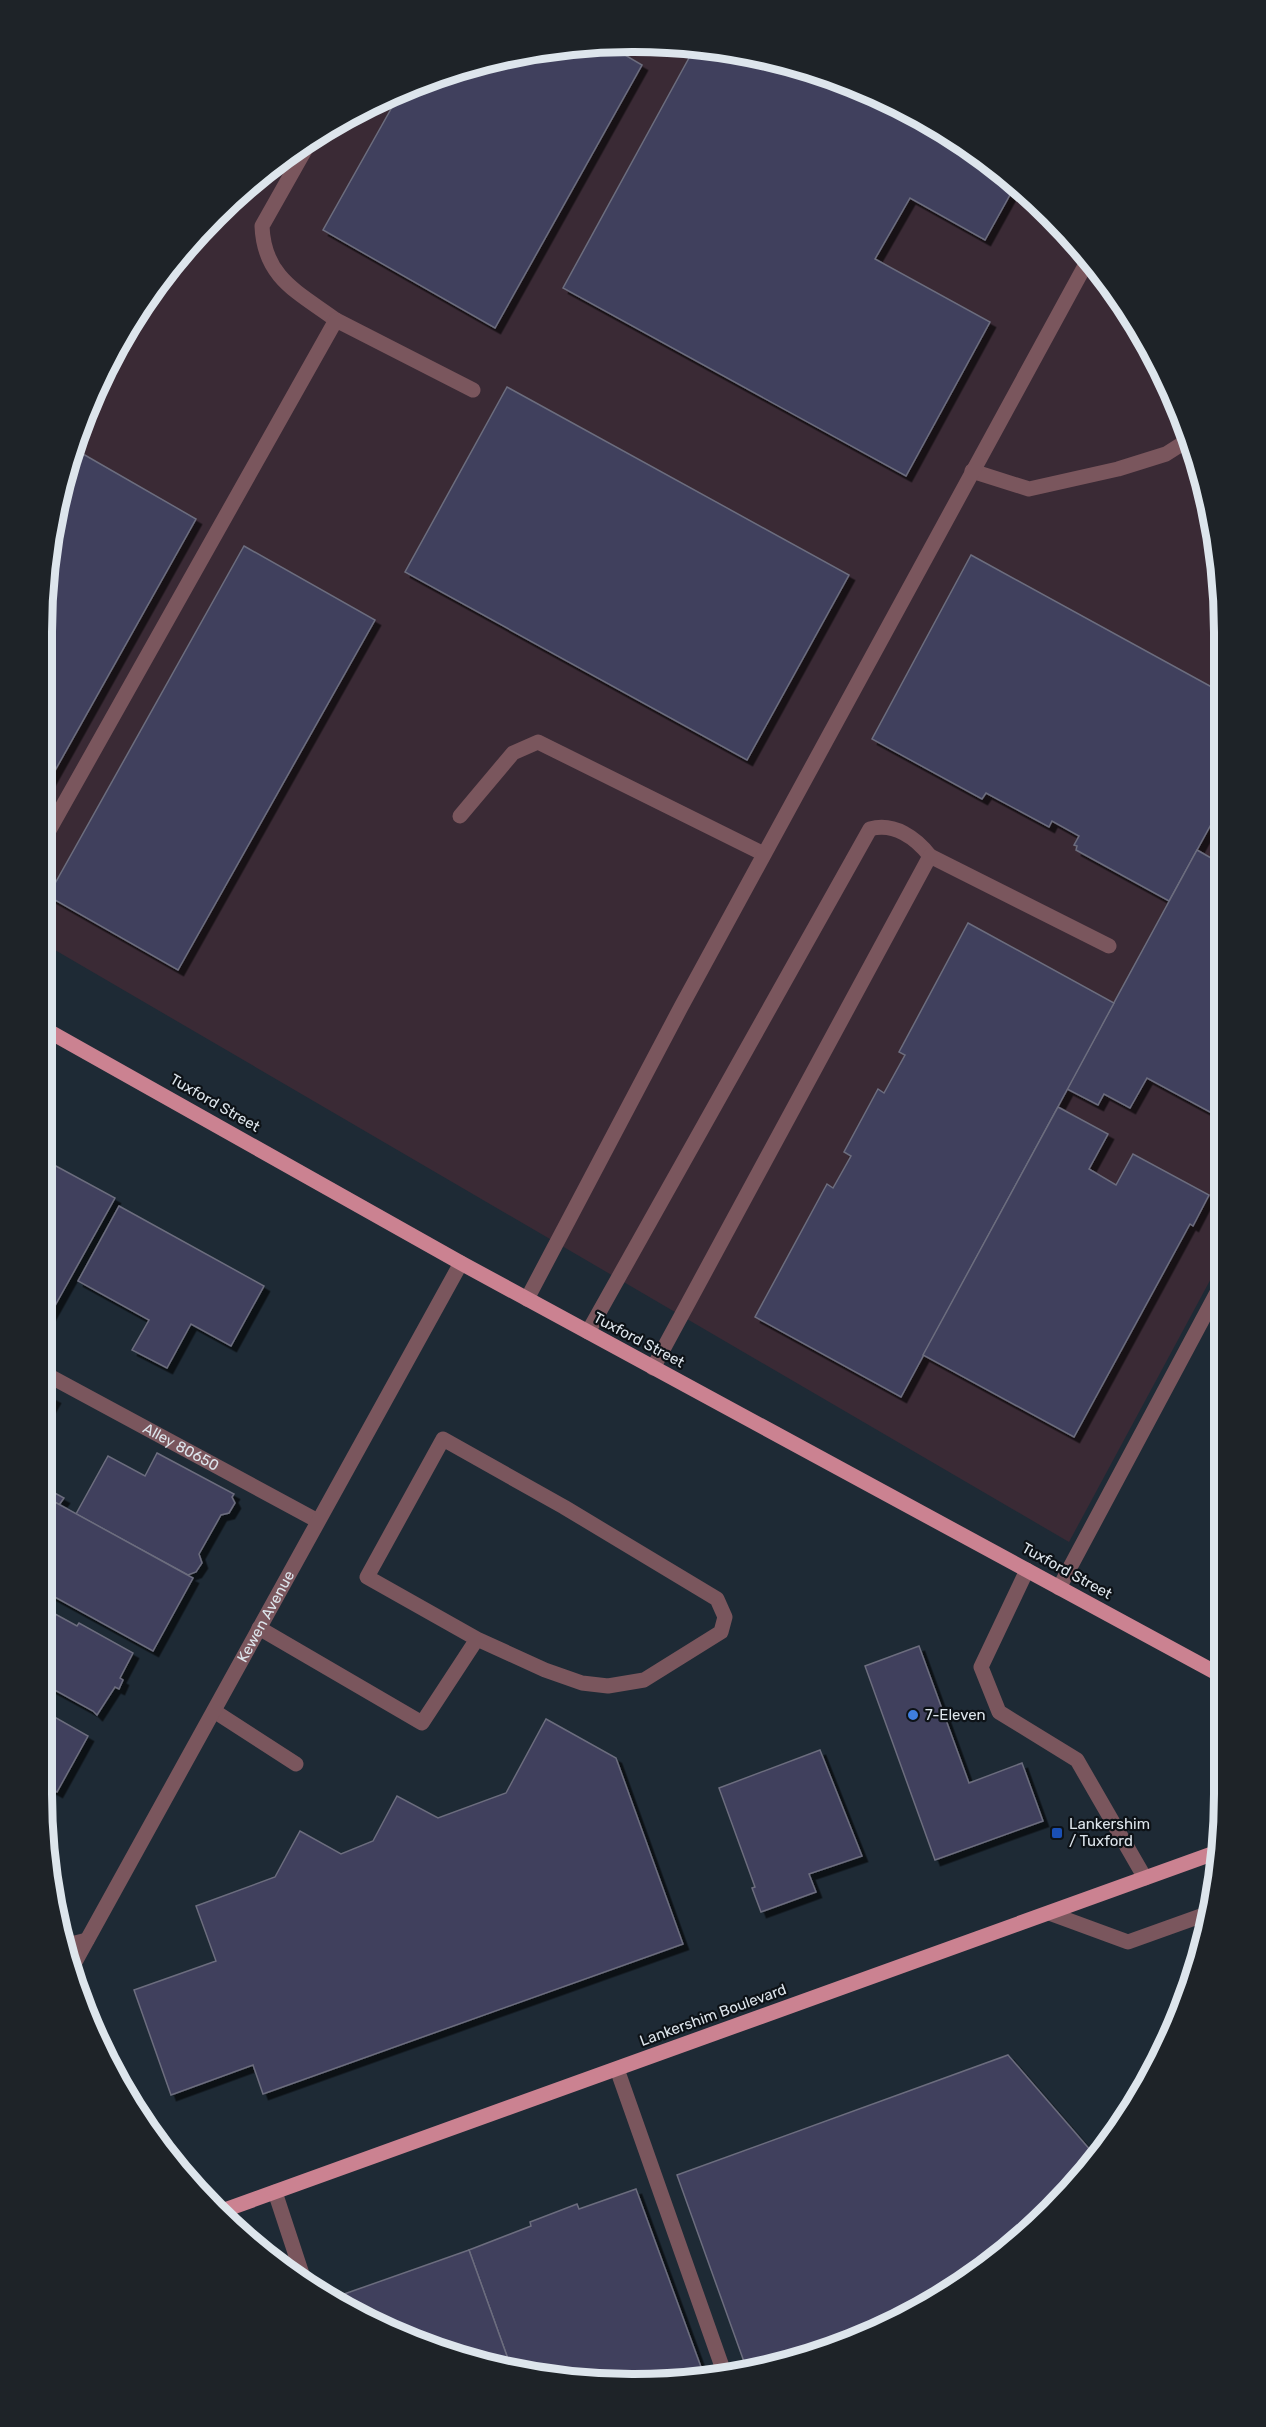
<svg xmlns="http://www.w3.org/2000/svg" width="1266" height="2427" viewBox="0 0 1266 2427" font-family="Rubik,sans-serif">
<defs>
<filter id="shadow"><feDropShadow dx="5.5" dy="5.5" stdDeviation="0" flood-color="#0009"/></filter>
</defs>
<rect width="100%" height="100%" fill="#1e2a35"/>
<polygon fill="#3a2a35" points="672,43 786,62 895,103 1023,189 1124,304 1179,407 1219,556 1221,1260 1069,1542 43,943 43,595 62,480 103,371 164,273 244,188 338,121 443,73 556,47"/>
<g fill="#40405d" stroke="#6c6d7e" stroke-width="1.5" filter="url(#shadow)">
<polygon points="608,45 642,65 495,328 323,230 400,93 443,73 556,47"/>
<polygon points="695,47 786,62 895,103 1016,184 985,240 910,198 875,259 990,322 906,476 563,288"/>
<polygon points="507,387 849,575 747,760 405,572"/>
<polygon points="76,450 196,519 43,792 43,595 62,480"/>
<polygon points="244,546 375,620 178,970 48,896"/>
<polygon points="971,555 1219,691 1220,808 1169,901 1076,850 1077,846 1074,845 1079,836 1052,821 1049,827 986,793 982,799 872,739"/>
<polygon points="1197,850 1220,863 1221,1118 1147,1078 1130,1108 1104,1094 1098,1105 1067,1089"/>
<polygon points="968,923 1114,1003 901,1397 755,1317 827,1184 833,1188 851,1156 844,1152 878,1089 884,1093 905,1055 899,1052"/>
<polygon points="1058,1107 1108,1134 1089,1169 1116,1185 1133,1154 1209,1195 1193,1226 1190,1224 1074,1437 923,1355"/>
<polygon points="43,1159 115,1198 42,1329"/>
<polygon points="119,1206 264,1286 231,1346 191,1324 167,1368 132,1350 149,1320 78,1281"/>
<polygon points="42,1391 55,1398 42,1421"/>
<polygon points="157,1453 234,1494 232,1497 235,1503 229,1513 221,1515 199,1554 202,1563 196,1572 188,1575 76,1514 108,1456 145,1476"/>
<polygon points="51,1491 64,1498 59,1505 48,1498"/>
<polygon points="42,1495 193,1578 153,1651 42,1590"/>
<polygon points="46,1609 77,1626 79,1623 133,1653 120,1678 123,1680 119,1689 115,1687 97,1715 93,1711 42,1683 42,1617"/>
<polygon points="919,1646 969,1783 1022,1763 1043,1821 935,1860 865,1666"/>
<polygon points="42,1715 51,1715 88,1736 57,1792 42,1783"/>
<polygon points="546,1719 616,1758 683,1944 263,2094 253,2065 171,2095 134,1990 216,1961 196,1906 275,1877 300,1831 341,1854 373,1841 397,1796 438,1818 506,1793"/>
<polygon points="820,1750 862,1856 809,1874 816,1892 761,1912 752,1888 755,1887 719,1788"/>
<polygon points="1008,2055 1098,2159 1051,2212 961,2286 918,2309 747,2370 677,2175"/>
<polygon points="636,2189 705,2378 672,2384 594,2384 512,2370 469,2250 531,2226 530,2222 577,2204 579,2209"/>
<polygon points="469,2250 512,2370 480,2365 407,2340 330,2299"/>
</g>
<g fill="none" stroke-linecap="round" stroke-linejoin="round">
<polyline stroke="#5f6a73" stroke-width="4" stroke-dasharray="3 4.5" stroke-linecap="butt" points="1222,1772 1223,1773"/>
<g stroke="#7a565d" stroke-width="15">
<path d="M310 141 262 226C264 278 298 292 336 320"/>
<polyline points="972,471 1029,489 1118,469 1166,454 1188,440"/>
<polyline points="460,816 513,753 538,742 764,854"/>
<polyline points="43,841 336,320 473,390"/>
<polyline points="527,1299 681,1007 1087,262"/>
<path d="M588 1332 870 829C894 822 916 838 930 856"/>
<polyline points="653,1368 930,856 1109,946"/>
<path id="s1" d="M42 1372 318 1521"/>
<polyline points="1027,1570 981,1667 999,1712 1077,1760 1145,1878"/>
<polyline points="1059,1588 1221,1285"/>
<polyline points="259,1628 422,1723 477,1639 545,1670 582,1683 608,1686 644,1680 721,1632 725,1617 717,1599 564,1507 443,1439 367,1577 477,1639"/>
<polyline points="214,1711 296,1764"/>
<polyline points="63,1946 87,1940"/>
<polyline points="617,2069 725,2375"/>
<polyline points="275,2192 306,2286"/>
</g>
<g stroke="#7a565d" stroke-width="15">
<polyline points="1049,1913 1128,1942 1209,1913"/>
<path id="s2" d="M70 1971 461 1263"/>
</g>
<g stroke="#cb8291" stroke-width="15">
<polyline points="43,1028 461,1263 1222,1676"/>
<polyline points="219,2212 1220,1851"/>
</g>
</g>
<circle fill="#3f7fe0" stroke="#0d1217" stroke-width="2" cx="913" cy="1715" r="6"/>
<rect fill="#1a4fb4" stroke="#0d1217" stroke-width="2" x="1051" y="1827" width="12" height="12" rx="3"/>
<g text-anchor="middle" dominant-baseline="central" stroke-width="4.5" stroke-linejoin="round" paint-order="stroke">
<g font-size="15" fill="#dde5ec" stroke="#0d1217">
<text transform="translate(215 1103) rotate(30)">Tuxford Street</text>
<text transform="translate(639 1340) rotate(28)">Tuxford Street</text>
<text stroke="none"><textPath href="#s1" startOffset="158">Alley 80650</textPath></text>
<text transform="translate(1067 1571) rotate(29)">Tuxford Street</text>
<text stroke="none"><textPath href="#s2" startOffset="405">Kewen Avenue</textPath></text>
<text transform="translate(713 2015) rotate(-20)">Lankershim Boulevard</text>
</g>
<g font-size="15" fill="#dde5ec" stroke="#0d1217" text-anchor="start">
<text x="925" y="1715">7-Eleven</text>
<text x="1069" y="1824">Lankershim<tspan x="1069" dy="17">/ Tuxford</tspan></text>
</g>
</g>
<path d="M0 0H1266V2427H0ZM632 52H634A580 580 0 0 1 1214 632V1794A580 580 0 0 1 634 2374H632A580 580 0 0 1 52 1794V632A580 580 0 0 1 632 52Z" fill="#1e2328" fill-rule="evenodd"/>
<path fill="none" stroke="#dde5ec" stroke-width="8" d="M632 52H634A580 580 0 0 1 1214 632V1794A580 580 0 0 1 634 2374H632A580 580 0 0 1 52 1794V632A580 580 0 0 1 632 52Z"/>
</svg>
